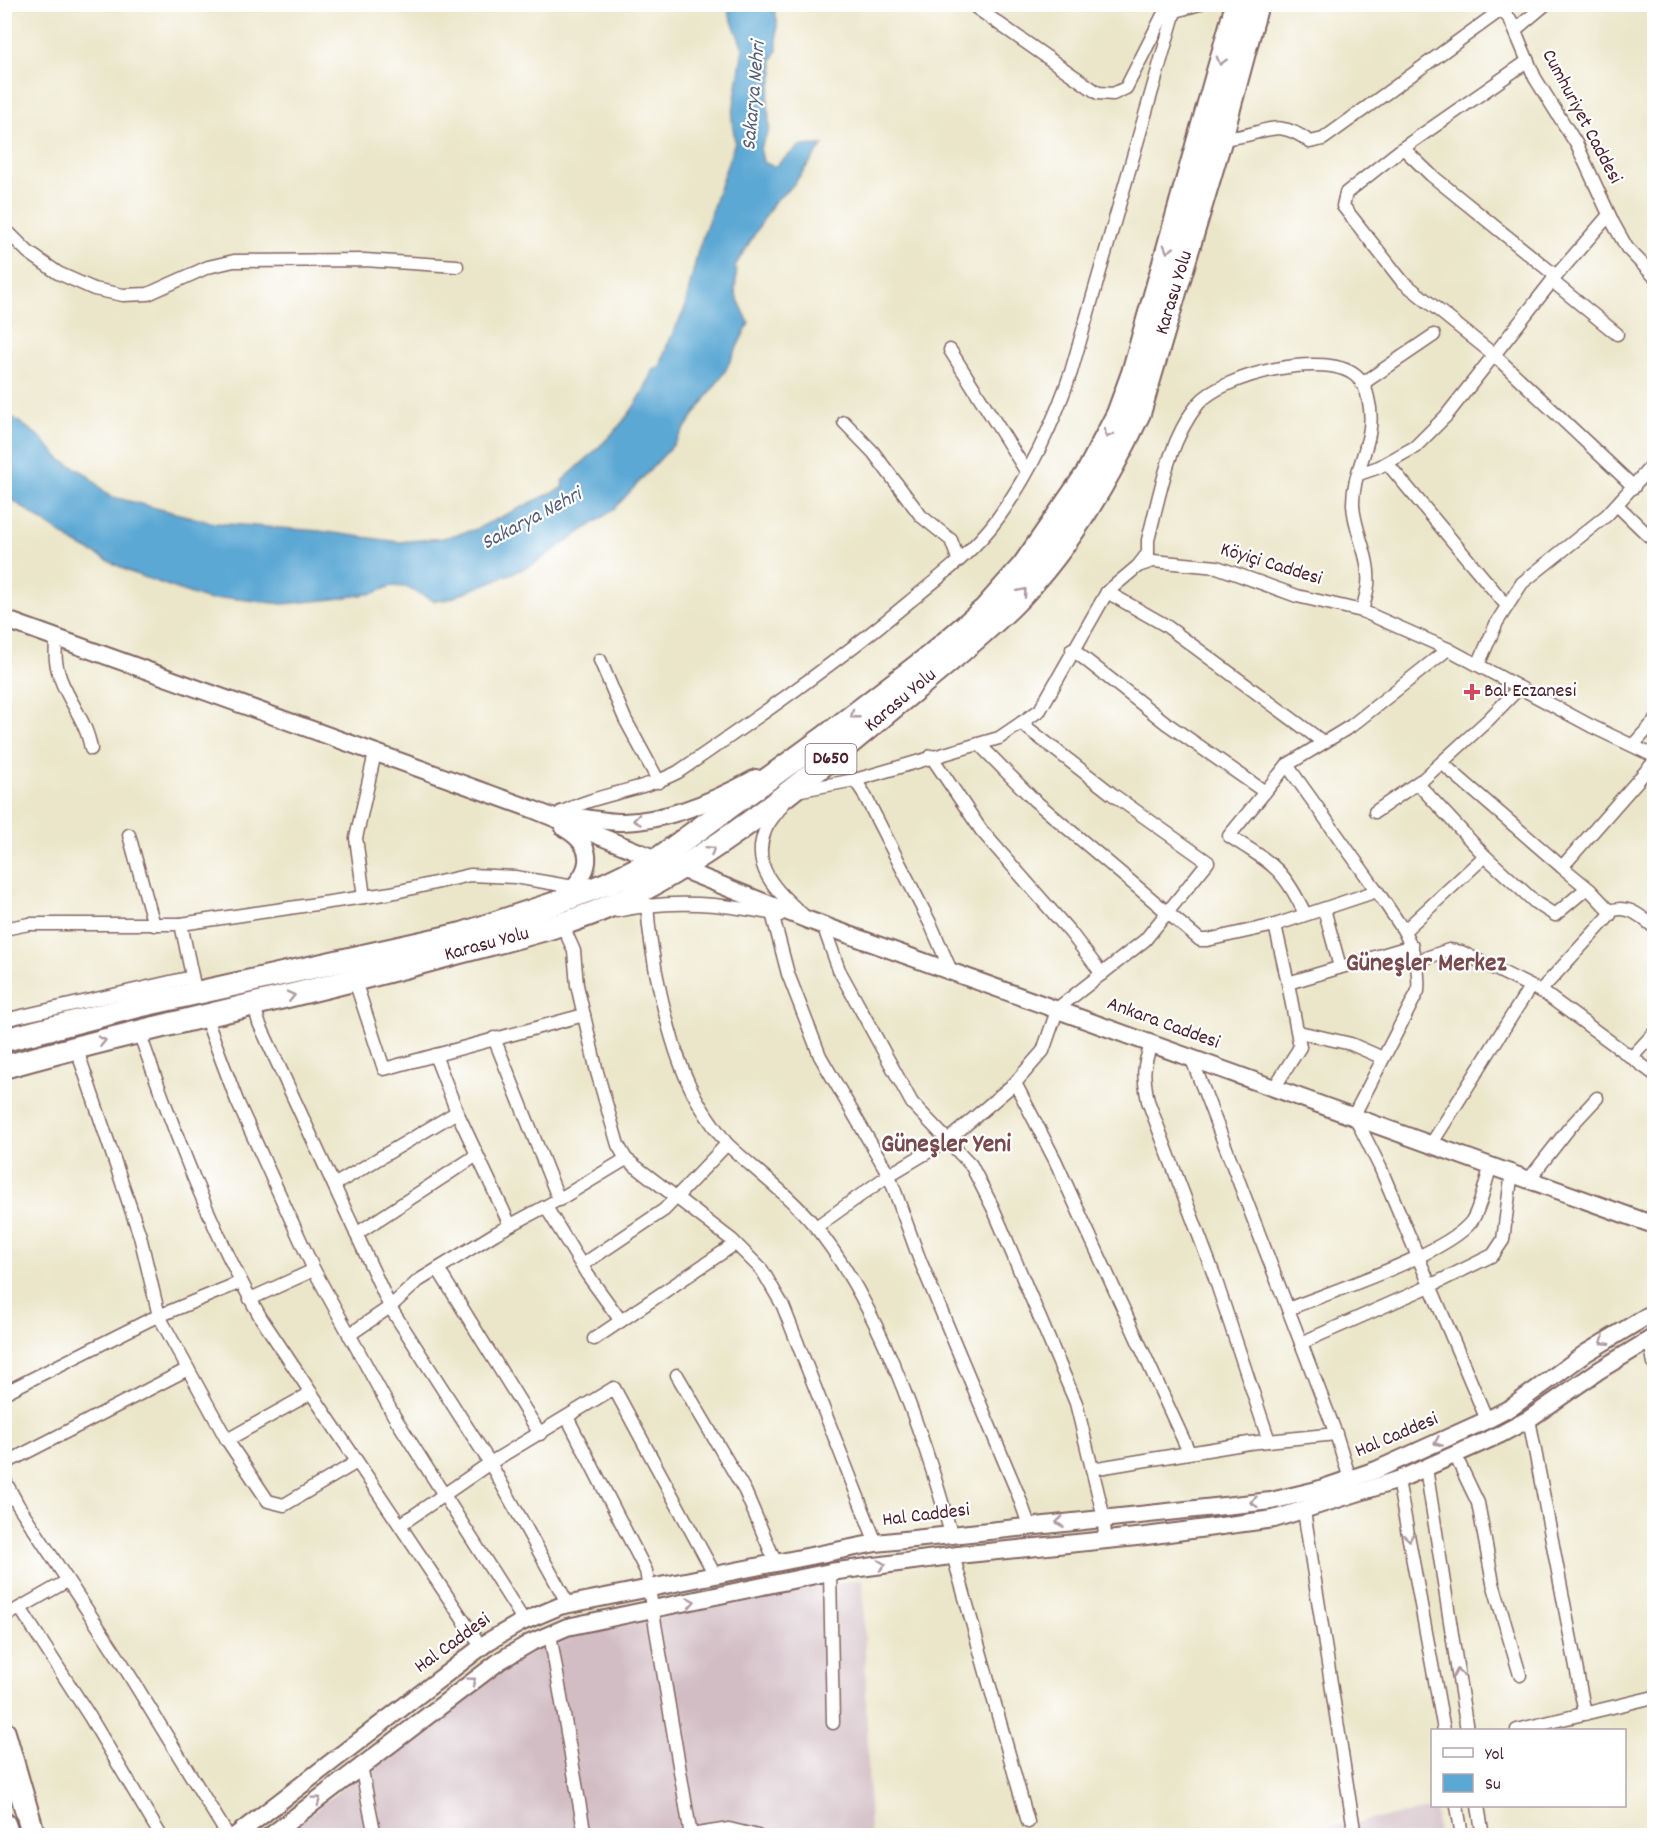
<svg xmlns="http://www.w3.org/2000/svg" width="1659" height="1840" viewBox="0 0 1659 1840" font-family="Dekko,sans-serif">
<rect width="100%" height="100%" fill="#fff"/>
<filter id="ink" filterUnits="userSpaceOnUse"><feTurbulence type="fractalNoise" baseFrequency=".0167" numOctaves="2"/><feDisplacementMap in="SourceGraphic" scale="12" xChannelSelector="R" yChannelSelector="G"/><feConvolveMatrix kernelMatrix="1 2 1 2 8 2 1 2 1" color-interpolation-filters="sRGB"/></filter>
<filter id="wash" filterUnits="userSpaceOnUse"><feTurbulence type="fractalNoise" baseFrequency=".008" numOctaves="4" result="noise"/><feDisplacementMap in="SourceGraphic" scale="24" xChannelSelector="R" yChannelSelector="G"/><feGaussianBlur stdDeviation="1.35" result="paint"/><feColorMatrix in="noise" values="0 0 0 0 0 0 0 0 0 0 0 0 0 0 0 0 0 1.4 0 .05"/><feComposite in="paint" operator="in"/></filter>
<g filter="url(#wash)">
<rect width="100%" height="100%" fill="#ebe6c9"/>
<g fill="#d2bdc5">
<polygon points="863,1578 870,1835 280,1836 498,1671 563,1636"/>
<polygon points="1435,1809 1438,1835 1273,1836"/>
</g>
<path fill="#5ba8d4" stroke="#526480" stroke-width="1.5" d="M729 5H777L774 9 777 20V50L772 60 774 72 768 98 769 130 760 148 763 162 774 167 800 146 823 145 792 186 774 202 735 266C738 276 735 282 735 291 735 295 747 318 749 323L725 371 673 445 613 510 532 565 449 599 434 601 406 587 391 586 374 593 334 599 283 604 230 598 208 600 130 572 75 543 5 495V412L40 437 61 460 85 473 109 496 214 523 319 531 399 542 443 538 474 530 564 487 562 481C597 450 637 416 652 371L660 367 668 343 684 311 698 251 735 142 732 118 743 48 728 11Z"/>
</g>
<g filter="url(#ink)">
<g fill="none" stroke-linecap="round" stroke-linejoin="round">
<g stroke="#826562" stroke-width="15">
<g id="street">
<polyline points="971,4 1098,93 1113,94 1126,88 1163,15 1199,4"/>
<polyline points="1496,5 1510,19 1535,78 1577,145 1613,223 1627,248 1654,276"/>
<polyline points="1515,30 1546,4"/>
<polyline points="1528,61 1403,148 1346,193 1343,206 1402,281 1493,354 1634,487"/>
<path d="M1221 138C1263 139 1272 113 1310 142L1323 139 1501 10"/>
<polyline points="1403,148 1431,175 1556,276"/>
<polyline points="4,228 28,252 58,273 94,289 123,295 148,294 208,267 234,261 364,260 457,266"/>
<polyline points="1552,281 1617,334"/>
<polyline points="950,350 1026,471"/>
<polyline points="1362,384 1434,335"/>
<polyline points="844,422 873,452 921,516 951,540 958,559"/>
<polyline points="1387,463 1507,606"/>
<polyline points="1359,474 1379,467 1415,447 1446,416 1556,276 1609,215"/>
<polyline points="1617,505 1654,541"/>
<path d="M1138 566 1148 553V540C1160 494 1168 442 1198 404 1222 375 1329 348 1358 378 1363 382 1367 392 1368 398 1379 439 1352 467 1353 505 1354 531 1371 557 1368 585 1367 593 1364 603 1362 611"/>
<polyline points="1107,592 1165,625 1323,742"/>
<path d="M56 637C56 645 55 654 56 661 60 693 86 716 91 749"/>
<polyline points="1072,649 1166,723 1265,792"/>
<polyline points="600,660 625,719 659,782"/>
<polyline points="1478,665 1497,622 1522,583 1607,515 1654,463"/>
<polyline points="979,744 1034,800 1200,940 1207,940 1275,925 1377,891 1287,765 1351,726 1448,649"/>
<polyline points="1633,745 1654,722"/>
<polyline points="931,756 981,830 1070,932 1102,974"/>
<polyline points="1443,764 1562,867"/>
<path d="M1287 765 1229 836C1271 863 1283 867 1305 914"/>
<polyline points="855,780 863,792 931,925 951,971"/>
<polyline points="796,791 855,780 999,738 1040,710 1107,592 1138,566 1153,561 1217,567 1297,596 1362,611 1448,649 1591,726 1654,756"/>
<path d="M781 807C776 814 768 822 765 831 750 868 778 892 803 915"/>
<polyline points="1375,812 1420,781"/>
<path d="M559 814C596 793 640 792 678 772 757 718 836 663 909 602 940 577 975 550 998 518 1029 475 1054 422 1071 372L1177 4"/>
<polyline points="129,835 154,925"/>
<polyline points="1485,856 1536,903 1555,915 1587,888"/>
<polyline points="1377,891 1404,931 1485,856 1418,784 1488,720 1519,688"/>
<polyline points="364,897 356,838 375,753"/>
<polyline points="1324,909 1340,967"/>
<path d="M617 911C673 898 724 904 780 915"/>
<path d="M1610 911C1629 904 1640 916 1654 927"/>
<polyline points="772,913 788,974 820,1056 889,1175 919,1258 1018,1494 1029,1525"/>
<polyline points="181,924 194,985"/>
<polyline points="565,924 562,924 574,951 577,985 597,1072 618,1145 626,1159"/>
<polyline points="823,925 839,970 912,1103 971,1165 993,1208 1076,1403 1104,1518 1105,1540"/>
<polyline points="1275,925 1288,983 1412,946"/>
<polyline points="4,929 29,924 181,924 391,893 470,875 515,877 574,887"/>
<path d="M1404 931C1414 952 1420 967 1418 991L1354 1115 1380 1167 1487 1420"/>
<polyline points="1417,961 1449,950 1461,952 1544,993 1654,1074"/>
<polyline points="355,981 384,1069 584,1015"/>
<polyline points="1540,991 1610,915 1610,911 1590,890 1562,867 1654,762"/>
<polyline points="254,1005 259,1023 390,1307 490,1463 568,1604"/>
<polyline points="205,1016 237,1101 314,1270 250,1299"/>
<polyline points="4,1020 192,977"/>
<path d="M139 1032C173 1128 210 1229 261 1318L482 1648"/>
<polyline points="1299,1032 1351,1044 1383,1058"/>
<polyline points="494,1038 559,1200"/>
<path d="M1152 1043C1142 1067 1143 1076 1148 1101L1214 1275 1269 1441"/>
<polyline points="76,1047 140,1236 159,1316 227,1440 268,1501 284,1505 357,1462"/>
<polyline points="435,1055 457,1112 510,1225"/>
<polyline points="1191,1057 1336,1434 1350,1479"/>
<polyline points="1632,1057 1654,1033"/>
<polyline points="1015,1083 1055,1160 1189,1452"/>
<polyline points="1274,1088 1300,1047 1288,983"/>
<polyline points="1432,1143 1530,987"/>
<path d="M727 1144C755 1170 790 1196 814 1225 878 1302 925 1438 951 1534"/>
<polyline points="1530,1178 1570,1127 1597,1098"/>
<polyline points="334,1185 457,1112"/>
<polyline points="546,1207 587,1274 621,1321"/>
<polyline points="816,1227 889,1175 948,1140 1015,1083 1043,1051 1058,1008 1145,940 1208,862 1112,794 1021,723"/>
<polyline points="356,1234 477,1155"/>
<path d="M582 1265 664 1210 727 1144C712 1124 698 1105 688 1082 667 1036 650 955 647 904"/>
<polyline points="438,1269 540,1434"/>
<polyline points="314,1270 394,1416 524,1621"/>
<path d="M1288 1309C1330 1292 1446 1254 1471 1222 1480 1210 1486 1180 1491 1165"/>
<polyline points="349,1335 390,1307 418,1281 496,1233 563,1197 626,1159 732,1240 762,1270 783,1306 876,1543"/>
<polyline points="594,1339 735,1244"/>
<polyline points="1650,1340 1654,1364"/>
<polyline points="1301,1343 1430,1286 1493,1255 1503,1240 1512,1171"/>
<polyline points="677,1375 745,1491 775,1561"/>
<polyline points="4,1393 149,1320 241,1282"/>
<polyline points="567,1417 646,1571 691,1836"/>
<polyline points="1529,1419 1585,1714"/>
<polyline points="227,1440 311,1393"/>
<polyline points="1455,1455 1478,1503 1493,1583 1520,1675"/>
<polyline points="4,1464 188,1369"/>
<polyline points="1426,1468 1467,1730"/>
<polyline points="1092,1469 1249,1443 1336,1434"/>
<polyline points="4,1479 18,1505 122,1663 228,1836"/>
<polyline points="1398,1480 1444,1730"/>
<polyline points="1304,1511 1355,1836"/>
<polyline points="400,1525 490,1463 614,1388 715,1575"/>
<polyline points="953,1555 1028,1822"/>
<polyline points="830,1572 833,1723"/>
<polyline points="20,1608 90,1717 161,1836"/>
<polyline points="4,1617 67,1581"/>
<polyline points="550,1634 585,1836"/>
<polyline points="1517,1730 1654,1697"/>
<polyline points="361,1766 375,1836"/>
<polyline points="1457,1806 1462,1836"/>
<polyline points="1478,1806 1483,1836"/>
<polyline points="691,1835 729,1829 758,1836"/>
</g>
</g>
<g stroke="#826562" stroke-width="20">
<g id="secondary">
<polyline points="4,619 532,809 808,920 1654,1225"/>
<path d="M562 814C582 817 603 822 623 822 669 821 716 800 756 778"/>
<path d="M563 896C591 874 599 848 564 828"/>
<polyline points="235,1836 489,1641 520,1623 560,1606 876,1543 1271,1501 1317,1490 1376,1470 1487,1420 1512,1407 1586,1353 1654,1312"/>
<polyline points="270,1836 501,1660 530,1643 567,1627 830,1572 958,1555 1146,1536 1274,1519 1398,1480 1501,1434 1529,1419 1598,1371 1654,1337"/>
</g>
</g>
<g stroke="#826562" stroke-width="26">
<g id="highway">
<polyline points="4,1040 138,1006 462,934 553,904 606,884 658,859 824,738 928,658 985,609 1024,565 1087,474 1118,414 1133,373 1237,4"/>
<path d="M4 1067C152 1025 302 996 449 955 508 939 570 926 625 899 726 849 810 776 897 704 935 673 975 641 1011 606 1066 552 1107 482 1139 413L1221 138 1257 4"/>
<polyline points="4,1733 34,1836"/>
<polyline points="4,1824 8,1836"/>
</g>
</g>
<use href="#street" stroke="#fff" stroke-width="12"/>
<use href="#secondary" stroke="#fff" stroke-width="16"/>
<use href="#highway" stroke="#fff" stroke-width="22"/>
</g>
<defs><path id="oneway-chevron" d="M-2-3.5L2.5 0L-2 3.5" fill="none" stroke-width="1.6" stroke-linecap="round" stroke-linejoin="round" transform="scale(1.5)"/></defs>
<g stroke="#ae9aa0">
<use href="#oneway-chevron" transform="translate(1221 61) rotate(106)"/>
<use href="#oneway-chevron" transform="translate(1168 249) rotate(106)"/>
<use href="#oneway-chevron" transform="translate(1108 434) rotate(118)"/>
<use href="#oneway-chevron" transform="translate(1023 592) rotate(-49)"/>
<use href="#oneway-chevron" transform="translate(854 715) rotate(142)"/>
<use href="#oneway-chevron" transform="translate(637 820) rotate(172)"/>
<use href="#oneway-chevron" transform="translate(711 850) rotate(-33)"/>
<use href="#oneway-chevron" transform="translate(291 996) rotate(-13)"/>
<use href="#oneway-chevron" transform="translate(102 1041) rotate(-13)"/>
<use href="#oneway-chevron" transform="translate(1604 1341) rotate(147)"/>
<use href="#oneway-chevron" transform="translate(1438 1442) rotate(156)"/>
<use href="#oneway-chevron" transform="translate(1254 1502) rotate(175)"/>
<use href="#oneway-chevron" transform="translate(1060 1522) rotate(174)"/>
<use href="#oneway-chevron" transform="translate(1409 1537) rotate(80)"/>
<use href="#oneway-chevron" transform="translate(882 1565) rotate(-8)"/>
<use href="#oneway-chevron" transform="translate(691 1602) rotate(-11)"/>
<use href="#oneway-chevron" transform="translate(1458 1673) rotate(-99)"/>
<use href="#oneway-chevron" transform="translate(472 1681) rotate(-37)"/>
<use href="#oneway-chevron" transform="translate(317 1800) rotate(-37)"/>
</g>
</g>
<path fill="#d1495b" stroke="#fff" stroke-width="2" d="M1469 683h6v6h6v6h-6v6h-6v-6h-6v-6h6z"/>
<g text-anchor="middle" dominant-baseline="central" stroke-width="4.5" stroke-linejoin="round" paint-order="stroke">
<rect fill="#fff" stroke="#80626b" stroke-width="1.5" x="805.5" y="744" width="51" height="30" rx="4.5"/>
<g font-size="18" font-weight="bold" fill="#4a1f2b">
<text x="831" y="759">D650</text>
</g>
<g font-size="20" fill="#4a1f2b" stroke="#fff">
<text transform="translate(1581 117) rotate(62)">Cumhuriyet Caddesi</text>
<text transform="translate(1175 293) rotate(-73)">Karasu Yolu</text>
<text transform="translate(1271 565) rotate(17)">Köyiçi Caddesi</text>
<text transform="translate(901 701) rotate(-40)">Karasu Yolu</text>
<text transform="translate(487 945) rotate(-15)">Karasu Yolu</text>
<text transform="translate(1163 1024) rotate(20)">Ankara Caddesi</text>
<text transform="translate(1397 1436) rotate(-23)">Hal Caddesi</text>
<text transform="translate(926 1516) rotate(-7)">Hal Caddesi</text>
<text transform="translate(453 1644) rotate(-36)">Hal Caddesi</text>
</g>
<g font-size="20" fill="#4a1f2b" stroke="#fff" text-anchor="start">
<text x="1484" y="692">Bal Eczanesi</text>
</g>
<g font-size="21" font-style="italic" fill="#525d77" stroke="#fff">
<text transform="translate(755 96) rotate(-85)">Sakarya Nehri</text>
<text transform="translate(532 520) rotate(-28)">Sakarya Nehri</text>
</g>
<g font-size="26" font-weight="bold" fill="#784a4e" stroke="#fff">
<text x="1426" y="964">Güneşler Merkez</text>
<text x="946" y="1145">Güneşler Yeni</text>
</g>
</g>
<rect width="1659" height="1840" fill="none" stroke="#fff" stroke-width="24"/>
<rect x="1431" y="1729" width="195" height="78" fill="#ffffff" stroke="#b7a5aa" stroke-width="1.5"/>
<rect x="1443" y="1748" width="30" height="9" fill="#ffffff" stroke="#b7a5aa" stroke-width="1.5"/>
<text x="1485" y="1759" font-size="18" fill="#4a1f2b">Yol</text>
<rect x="1443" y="1774" width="30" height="18" fill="#5ba8d4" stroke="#b7a5aa" stroke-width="1.5"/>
<text x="1485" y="1789" font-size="18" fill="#4a1f2b">Su</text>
</svg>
